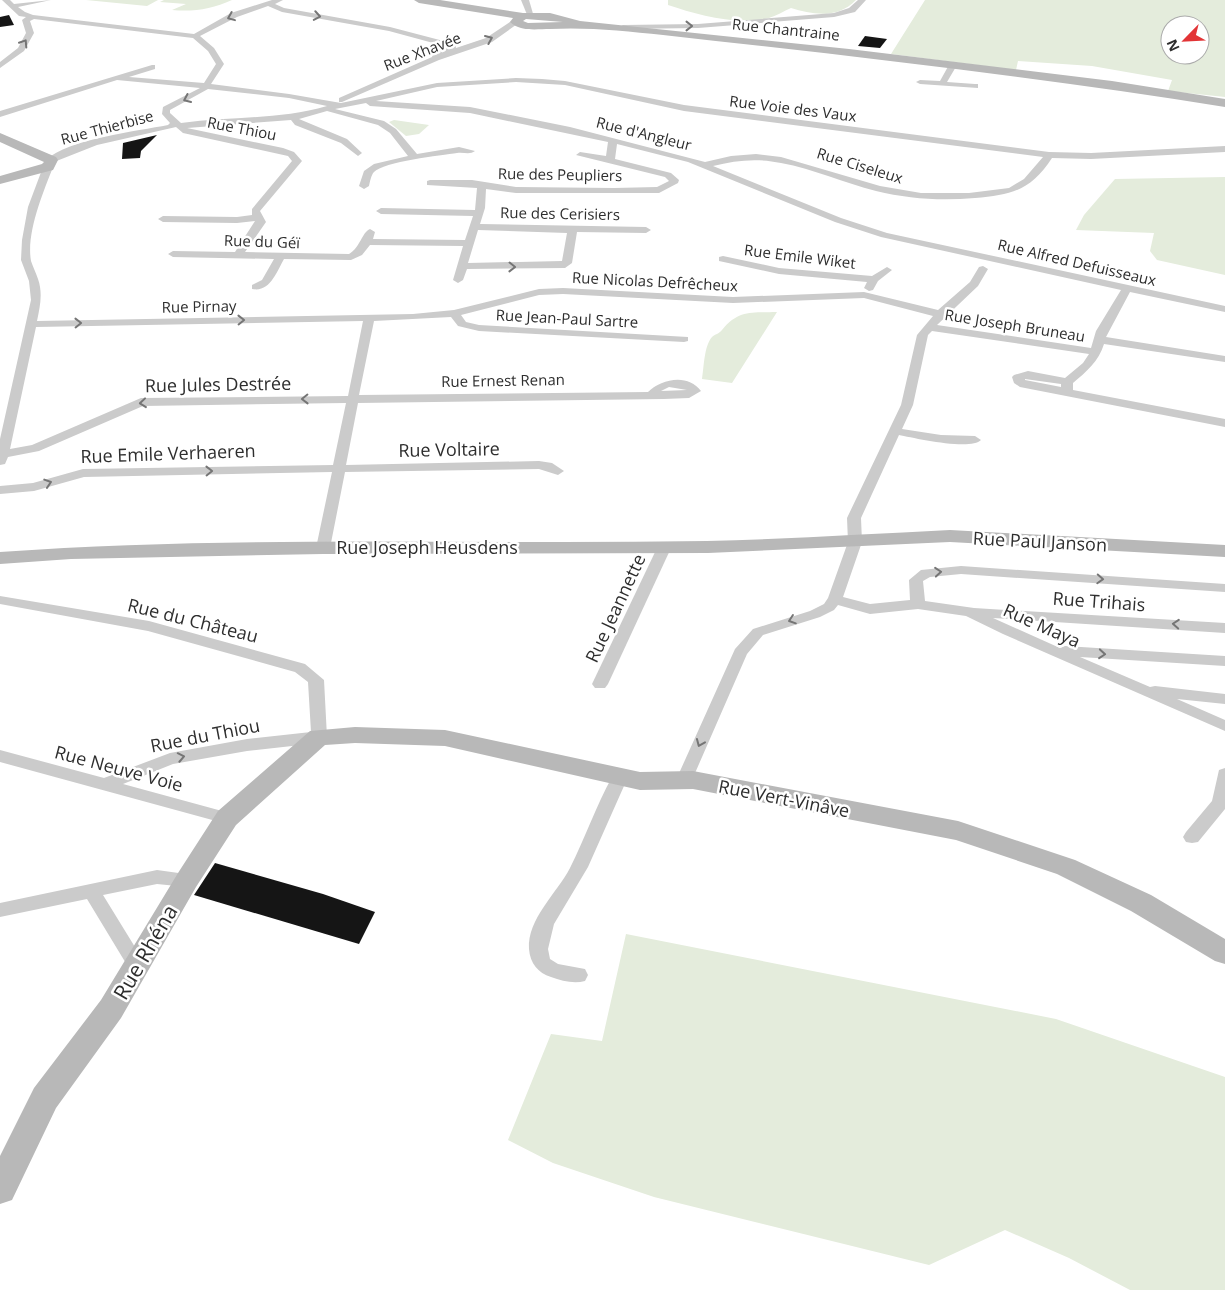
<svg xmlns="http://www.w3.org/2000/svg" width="1225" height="1290" viewBox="0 0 1225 1290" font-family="'Open Sans',sans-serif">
<rect width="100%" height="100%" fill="#fff"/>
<g fill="#e4ecdc" fill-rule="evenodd">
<polygon points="86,0 158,0 147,6"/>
<path d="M164 0H232C212 9 194 12 172 10L186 4 160 2Z"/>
<path d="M668 0H856C838 19 813 15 791 8 784 11 776 16 769 18 737 26 698 15 668 5Z"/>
<path d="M925 0H1225V97L1168 91 1172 80 1092 66 1018 61 1016 70 891 54ZM1170 25H1200V55H1170Z"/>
<polygon points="394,120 429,125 419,134 406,136 389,122"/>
<polygon points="1225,177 1225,275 1157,260 1150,251 1154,233 1076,230 1084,215 1115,179"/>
<path d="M777 312 732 383 702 379C704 367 704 346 712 337 715 334 719 334 722 330 739 309 752 313 777 312Z"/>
<polygon points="626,934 1056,1019 1225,1077 1225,1290 1130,1290 1069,1258 1005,1230 929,1265 654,1197 553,1163 508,1140 551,1034 602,1041"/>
</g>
<g fill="#151515">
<polygon points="9,15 14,25 0,27 0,17"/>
<polygon points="865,36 887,39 880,48 858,46"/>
<polygon points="157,135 141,151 140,158 122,159 123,143"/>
<polygon points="215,863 323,894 375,912 359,944 194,895"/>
</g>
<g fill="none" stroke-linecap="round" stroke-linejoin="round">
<g fill="#cbcbcb" fill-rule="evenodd">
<path d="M2 0H10L14 4 51 0 18 7 25 12 33 15 194 34 231 13 272 0H283L275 4 284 8 390 27 455 44 456 48 486 38 513 20 520 22 492 42 439 60 342 102H339V98L432 57 433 53 448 47 389 31 282 12 268 6 237 17 200 36 214 48 224 64 211 84 289 94 341 103 437 83 516 78 542 79 565 81 684 105 1049 152 1091 153 1225 146V152L1091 159 1052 158C1031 190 1012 195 975 198 941 201 909 199 876 191 844 183 814 169 781 163 758 158 736 160 713 166L841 218 887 233 1225 306V312L1130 292 1106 337 1225 356V362L1104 344C1099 361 1086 372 1073 383V390L1225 419V427L1020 387 1014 383 1012 377 1014 375 1028 371 1065 378 1083 363 1089 354 932 331 928 335 913 405 902 429 941 435 975 436 981 440C971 451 914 438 899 435L861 518 862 542 843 597 870 604 910 600 909 580 921 570 961 566 1225 584V592L961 574 930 577 923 581 925 601 974 608 1225 623V633L993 618 1060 648 1065 646 1225 656V666L1080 657 1150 687 1155 686 1225 694V704L1177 699 1225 720V731L1003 634 966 616 918 609 870 614 838 605 834 610 820 617 763 635 747 654 692 780 690 784H678L676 780 735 649 753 629 810 611 824 604 828 598 848 542 847 518 901 405 917 335 933 316 864 298 733 303 563 294 539 295 461 315 466 322 479 325 688 337V341L684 342 479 331 458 326 451 317 374 321 359 395 648 392C661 379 688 373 701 391L689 398 664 399 358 403 346 465 539 461 552 463 564 471 558 475 539 469 345 472 330 548 323 552 316 548 332 472 84 477 34 491 0 494V486L33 483 83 469 333 465 346 403 143 406 39 451 8 457 5 464 0 465V439L31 300 29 281 21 260 22 240 28 207 43 167 48 164 53 167C43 193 26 233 31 261 33 267 36 273 38 279 43 293 40 307 37 321L413 314 454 310 539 289 563 288 733 297 864 292 938 310 970 282 979 267 983 266 988 269 978 286 937 325 1091 348 1096 331 1121 290 881 237 835 222 688 162 617 144 615 159 671 173 679 180 678 183 659 193H516L486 189 485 208 480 224 646 227 651 230 646 233 577 232 572 263 565 268 467 269 463 280 458 283 453 280 463 246 370 245 362 255 351 260 284 259C277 271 270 293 252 289V285L262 280 274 259 173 257 168 254 173 251 235 252 255 221 237 223 163 222 158 219 163 216 237 217 252 215V209L292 161 288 156 183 133 176 127 97 145 54 162 46 160C68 139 138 131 168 125L170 123 162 114 163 107 200 88 117 80 0 117V111L152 65H155V69L129 77 204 83 216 64 208 51 193 38 34 19 30 21 34 33 24 51 0 68V62L18 48 26 33 22 20 26 17 19 16ZM516 82 565 85 684 111 1043 157 1024 179 1009 188 969 193H921L880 186 781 157 756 154 731 156 705 162 570 127 470 107 376 101 437 87ZM208 89 289 98 327 106C279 120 231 116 181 123L170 113V110ZM366 103 370 106 470 113 608 142 606 156 580 152 576 155 665 177 669 181 657 187 614 188 516 187 472 180H430L427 181V185L477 188 475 210 381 208 376 211 381 214 473 216 465 240 373 239 375 232 370 229C362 232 360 248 349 254L245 252 266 222 260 211 302 161 294 152 283 148 187 128 291 120 295 125 341 143 358 156 362 153 347 139 299 119 327 111 378 125 390 133 408 156 374 164 364 171 359 186 364 189 369 186C370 182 371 175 374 172 383 162 442 155 457 153 464 152 470 155 475 151L459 147 417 154 396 129 384 121 335 109ZM478 230 567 233 562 261 468 263ZM363 321 348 396 141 398 32 445 10 449 36 327ZM1025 379 1061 384V387L1025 380ZM669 387 687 390 661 391Z"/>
<polygon points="521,0 529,0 534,17 528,17"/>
<polygon points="858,0 866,0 855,12 834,17 698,28 623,29 619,27 623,25 698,24 834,13 849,8"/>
<polygon points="950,63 957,65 947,82 975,84 978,84 978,88 920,84 916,82 920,80 940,81"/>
<polygon points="723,256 779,268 872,276 887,267 892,270 878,281 873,290 869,291 864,288 867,282 779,274 719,261 719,257"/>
<polygon points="664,544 671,548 608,684 605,688 595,688 592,684 657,548"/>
<polygon points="0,596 149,621 305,664 324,680 327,737 325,741 319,743 247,751 173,764 123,784 233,814 236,818 233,822 227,824 0,762 0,750 104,778 170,753 247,739 311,732 308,682 295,672 148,631 0,604"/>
<polygon points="1225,768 1225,809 1198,842 1192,843 1186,842 1183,837 1186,832 1212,801 1219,770"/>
<path d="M620 771 626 773 628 777 588 867 554 924 548 949 550 959 558 964 585 969 588 975 585 981C574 984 562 981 551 977 538 973 530 963 529 949 527 919 557 893 570 868 585 838 596 806 612 777L614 773Z"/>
<polygon points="157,870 193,875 196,880 193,885 187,887 157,884 103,895 146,965 144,970 137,973 130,970 87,899 0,917 0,903"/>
</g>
<g fill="#b8b8b8" fill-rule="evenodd">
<path d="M414 0H440L523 13H550L580 21 849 49 1112 81 1225 99V107C1038 77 851 56 663 35 625 31 588 27 550 29 537 29 520 32 510 22L513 18 419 3ZM526 19 563 22 528 23 523 21Z"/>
<polygon points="0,133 56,157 58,160 53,170 0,184 0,176 42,164 44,162 0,142"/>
<path d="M950 530 1225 545V557L950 542 708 553 323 554 71 559 0 564V552C235 535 471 545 707 541 788 539 869 534 950 530Z"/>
<polygon points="355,727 445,730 640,772 693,771 958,821 1075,860 1151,895 1225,939 1225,964 1215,961 1131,911 1057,874 956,840 693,789 640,790 445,746 355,743 325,745 236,825 196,887 121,1018 56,1108 12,1200 0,1204 0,1156 34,1088 101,1000 178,873 218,811 310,731"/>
</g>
</g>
<defs><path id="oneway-chevron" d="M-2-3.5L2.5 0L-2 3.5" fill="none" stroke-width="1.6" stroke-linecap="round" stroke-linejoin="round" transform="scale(1.25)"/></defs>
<g stroke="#757575">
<use href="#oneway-chevron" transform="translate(317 16) rotate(10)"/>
<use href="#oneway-chevron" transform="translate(231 17) rotate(158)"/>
<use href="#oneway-chevron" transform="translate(689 26)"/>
<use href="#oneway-chevron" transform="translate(489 39) rotate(-23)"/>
<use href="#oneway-chevron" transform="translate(24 43) rotate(-57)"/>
<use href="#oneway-chevron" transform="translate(187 99) rotate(156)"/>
<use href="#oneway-chevron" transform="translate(512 267) rotate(1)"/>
<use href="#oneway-chevron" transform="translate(241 320) rotate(-1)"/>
<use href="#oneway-chevron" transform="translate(78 323) rotate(-1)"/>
<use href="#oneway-chevron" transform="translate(305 399) rotate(179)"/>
<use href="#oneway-chevron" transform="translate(143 403) rotate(174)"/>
<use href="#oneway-chevron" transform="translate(209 471) rotate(-1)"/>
<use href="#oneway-chevron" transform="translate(48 483) rotate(-18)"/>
<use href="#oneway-chevron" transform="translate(938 572) rotate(-5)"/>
<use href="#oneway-chevron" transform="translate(1100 579) rotate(3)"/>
<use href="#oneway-chevron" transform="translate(792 620) rotate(161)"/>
<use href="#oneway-chevron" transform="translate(1176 624) rotate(-176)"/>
<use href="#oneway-chevron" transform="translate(1102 654) rotate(5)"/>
<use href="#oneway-chevron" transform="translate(700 743) rotate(113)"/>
<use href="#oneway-chevron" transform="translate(181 757) rotate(-11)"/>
</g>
<g text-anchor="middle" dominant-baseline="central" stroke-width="5" stroke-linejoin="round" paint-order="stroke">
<g font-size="15" fill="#2e2e2e" stroke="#fff">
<text transform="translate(786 29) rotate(6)">Rue Chantraine</text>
<text transform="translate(422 51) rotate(-21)">Rue Xhavée</text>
<text transform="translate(793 108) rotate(7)">Rue Voie des Vaux</text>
<text transform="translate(107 127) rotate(-15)">Rue Thierbise</text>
<text transform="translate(242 128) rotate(11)">Rue Thiou</text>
<text transform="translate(644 133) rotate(14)">Rue d'Angleur</text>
<text transform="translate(860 165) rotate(17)">Rue Ciseleux</text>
<text transform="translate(560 174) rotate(1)">Rue des Peupliers</text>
<text transform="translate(560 213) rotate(1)">Rue des Cerisiers</text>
<text transform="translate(262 241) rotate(2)">Rue du Géï</text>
<text transform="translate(800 256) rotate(7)">Rue Emile Wiket</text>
<text transform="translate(1077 262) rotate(13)">Rue Alfred Defuisseaux</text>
<text transform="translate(655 281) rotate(3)">Rue Nicolas Defrêcheux</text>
<text transform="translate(199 306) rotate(-1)">Rue Pirnay</text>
<text transform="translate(567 318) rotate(3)">Rue Jean-Paul Sartre</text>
<text transform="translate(1015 325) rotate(9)">Rue Joseph Bruneau</text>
<text transform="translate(503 380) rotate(-1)">Rue Ernest Renan</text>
</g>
<g font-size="18" fill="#2e2e2e" stroke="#fff">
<text transform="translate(218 384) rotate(-1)">Rue Jules Destrée</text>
<text transform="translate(449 449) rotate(-1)">Rue Voltaire</text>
<text transform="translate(168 453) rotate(-2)">Rue Emile Verhaeren</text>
<text transform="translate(1040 541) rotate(3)">Rue Paul Janson</text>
<text x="427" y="547">Rue Joseph Heusdens</text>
<text transform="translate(1099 601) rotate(4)">Rue Trihais</text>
<text transform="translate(615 608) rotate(-65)">Rue Jeannette</text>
<text transform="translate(193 620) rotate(14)">Rue du Château</text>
<text transform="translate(1042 625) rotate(24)">Rue Maya</text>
<text transform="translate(205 735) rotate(-11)">Rue du Thiou</text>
<text transform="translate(119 768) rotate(15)">Rue Neuve Voie</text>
<text transform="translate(784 798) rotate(11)">Rue Vert-Vinâve</text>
</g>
<g font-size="21" fill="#2e2e2e" stroke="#fff">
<text transform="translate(145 952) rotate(-60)">Rue Rhéna</text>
</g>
</g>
<g transform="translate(1185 40) rotate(246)"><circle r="24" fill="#ffffff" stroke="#ababab"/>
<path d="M0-4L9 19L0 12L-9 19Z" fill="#e23436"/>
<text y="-8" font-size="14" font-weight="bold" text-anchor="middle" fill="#2e2e2e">N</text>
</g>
</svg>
